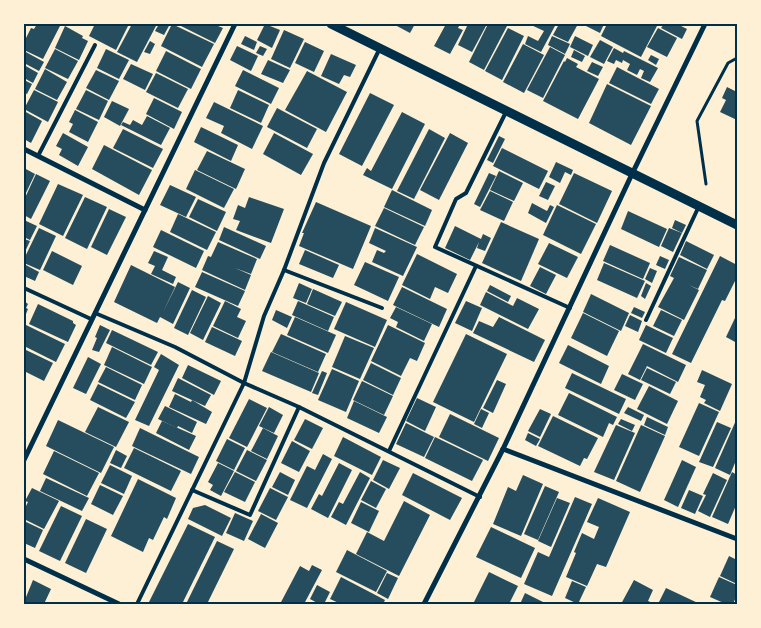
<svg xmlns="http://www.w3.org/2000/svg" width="761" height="628" viewBox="0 0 761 628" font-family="Karla,sans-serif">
<rect width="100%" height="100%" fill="#fdf0d5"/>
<g fill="#264d5e">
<polygon points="37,24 61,24 43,59 24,50 24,42 31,28 34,29"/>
<polygon points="95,24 129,24 116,50 89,36"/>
<polygon points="132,24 157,24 137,62 117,52"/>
<polygon points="159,24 170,24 164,35 155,31"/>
<polygon points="172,24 214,44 202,67 161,46"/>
<polygon points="177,24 213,24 223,28 215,43"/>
<polygon points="265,24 280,30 272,48 257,40"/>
<polygon points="395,24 415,24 410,33 395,25"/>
<polygon points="446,24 460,24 458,28 463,30 450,54 434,46"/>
<polygon points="468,24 487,24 472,52 458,45"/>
<polygon points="488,24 508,24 484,70 469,62"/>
<polygon points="529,24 556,24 541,52 525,44 528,36 538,41 544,31"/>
<polygon points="559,24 578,24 568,42 553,35"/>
<polygon points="582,24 604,24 600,33"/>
<polygon points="607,24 658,24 641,57 601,36"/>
<polygon points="664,24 677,24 687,29 682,39 661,28"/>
<polygon points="65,26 83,36 82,38 88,41 79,60 55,48"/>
<polygon points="508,28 524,36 502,80 485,71"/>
<polygon points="658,28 677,38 667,57 647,47"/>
<polygon points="284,30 304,39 290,68 271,59"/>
<polygon points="245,36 257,42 254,50 241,44"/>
<polygon points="552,36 570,44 565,54 548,45"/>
<polygon points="575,36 593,45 588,56 570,47"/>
<polygon points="600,40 613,47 604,64 590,57"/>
<polygon points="150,41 155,44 150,54 144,52"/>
<polygon points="305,42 324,51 314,72 295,63"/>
<polygon points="523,44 544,55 524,93 503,82"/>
<polygon points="237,46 258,56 251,71 230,60"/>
<polygon points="260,46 267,49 263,56 256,53"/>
<polygon points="550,47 565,55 543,98 527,90"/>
<polygon points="614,48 623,53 624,51 658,68 650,82 641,78 644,71 640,69 637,75 627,70 630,64 623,60 622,63 616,60 614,64 607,61"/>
<polygon points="55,49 78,61 68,79 45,68"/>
<polygon points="106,49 129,60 119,79 97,68"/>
<polygon points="574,50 585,56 582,62 571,57"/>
<polygon points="24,51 44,62 39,71 24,63"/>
<polygon points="166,51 201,69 191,89 156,71"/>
<polygon points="331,54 356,65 350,77 344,75 339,84 321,76"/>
<polygon points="651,55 659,59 656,65 648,60"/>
<polygon points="567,58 578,64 576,67 599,79 578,119 543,101 564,61 565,62"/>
<polygon points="268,60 290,70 283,83 261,74"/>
<polygon points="592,62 603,67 598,76 587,71"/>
<polygon points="131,64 153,74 145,90 123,79"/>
<polygon points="24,65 38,73 33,83 24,78"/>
<polygon points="617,67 659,89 651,104 609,83"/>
<polygon points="45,69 67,82 57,100 35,89"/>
<polygon points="96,70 119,81 109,100 86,88"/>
<polygon points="243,70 279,88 271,104 235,86"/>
<polygon points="307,71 347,92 326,132 285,110"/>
<polygon points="156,73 188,89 178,108 146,92"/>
<polygon points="24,80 32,84 27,94 24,93"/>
<polygon points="607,84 651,106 631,145 589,123"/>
<polygon points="727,87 737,92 735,101 737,102 737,120 720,112 726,100 722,98"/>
<polygon points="34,90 58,102 48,122 24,109"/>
<polygon points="86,90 108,101 99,120 76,109"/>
<polygon points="238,90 269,105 261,123 230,108"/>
<polygon points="370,93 394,105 362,166 339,154"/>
<polygon points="154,98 182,112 174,129 146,114"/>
<polygon points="112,101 129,109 120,126 104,117"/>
<polygon points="214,102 263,126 252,149 221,133 224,126 206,118"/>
<polygon points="277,108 317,129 307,148 267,127"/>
<polygon points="75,110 98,122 88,142 69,132 73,124 69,122"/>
<polygon points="24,111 42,121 31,143 24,139"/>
<polygon points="402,112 425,124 392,189 363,175 367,168 371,171"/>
<polygon points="147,116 170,128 161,145 121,125 123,122 130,125 133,120 142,125"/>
<polygon points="201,127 238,145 231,161 194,142"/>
<polygon points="123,129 163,149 153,168 113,148"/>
<polygon points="429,129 445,138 414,199 397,191"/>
<polygon points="63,133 88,147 78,166 59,155 62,149 56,146"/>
<polygon points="274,133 313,154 301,175 263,154"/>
<polygon points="450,133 468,143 439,200 420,190"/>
<polygon points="499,136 505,139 493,163 487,160"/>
<polygon points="104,145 152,170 139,195 92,169"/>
<polygon points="502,148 548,171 539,189 493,166"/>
<polygon points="207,151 245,169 236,189 197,170"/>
<polygon points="556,162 573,170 571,175 565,172 560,183 549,177"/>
<polygon points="24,168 35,174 24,197"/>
<polygon points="195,170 234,189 224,208 186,189"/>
<polygon points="499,171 523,183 514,201 490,190"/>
<polygon points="489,173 496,176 480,207 474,204"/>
<polygon points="574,173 612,191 597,223 559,204"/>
<polygon points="36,174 50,181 31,219 24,215 24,200"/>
<polygon points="546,182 555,186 548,200 539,196"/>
<polygon points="58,184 83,195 63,236 39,224"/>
<polygon points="170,185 196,197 186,217 160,205"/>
<polygon points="392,190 432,210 425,226 384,207"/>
<polygon points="490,191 513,202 504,221 480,210"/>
<polygon points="85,197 107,207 87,249 65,238"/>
<polygon points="249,197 284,209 271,243 236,230 240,221 233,219 238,205 245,208"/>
<polygon points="198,199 226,212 217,231 189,217"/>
<polygon points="316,202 371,226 353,269 299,246 304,233 302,233"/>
<polygon points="532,203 547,211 550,205 554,207 546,223 528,213"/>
<polygon points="557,205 596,224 581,254 543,235"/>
<polygon points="384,208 424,227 415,245 375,226"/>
<polygon points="109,209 126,217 107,255 91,247"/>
<polygon points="628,211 667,229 659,247 621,229"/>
<polygon points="178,214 216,232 207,250 170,232"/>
<polygon points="24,220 37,226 30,240 24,237"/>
<polygon points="675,220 686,225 682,233 672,228"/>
<polygon points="501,222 539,239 521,281 482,263"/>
<polygon points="455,226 481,239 483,234 491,238 485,251 477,248 479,242 470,260 445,248"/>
<polygon points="224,227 266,246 260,259 219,240"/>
<polygon points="39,228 56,236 40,270 24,263 24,259"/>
<polygon points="375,228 417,247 403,276 372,262 377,250 384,253 386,251 369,243"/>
<polygon points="669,228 682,233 673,252 661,246"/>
<polygon points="161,230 204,251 196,268 153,247"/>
<polygon points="24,239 30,241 24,254"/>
<polygon points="686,241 714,255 707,269 680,255"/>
<polygon points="218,242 257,259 251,274 235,268 251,275 245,290 202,270 208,256 211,257"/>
<polygon points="549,243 578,257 567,278 538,264"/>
<polygon points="610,245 650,263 643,279 603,261"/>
<polygon points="305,250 339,265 333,278 299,264"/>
<polygon points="52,251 82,266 73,285 43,270"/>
<polygon points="154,251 168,257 162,270 176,277 173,284 151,274 155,266 148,263"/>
<polygon points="417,254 457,274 448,293 435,287 430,299 402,285"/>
<polygon points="660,256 669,260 665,269 656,265"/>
<polygon points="720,256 737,265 737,277 725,301 722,300 691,363 672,354"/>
<polygon points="679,257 707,270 698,289 689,285 699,290 684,320 658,307 674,278 670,276"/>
<polygon points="365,262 399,277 388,301 354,285"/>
<polygon points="604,263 645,281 637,298 597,280"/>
<polygon points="24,264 39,272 35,281 24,276"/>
<polygon points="131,265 175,287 163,312 178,282 190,288 173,324 160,317 157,323 114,302"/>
<polygon points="540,267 556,275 546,294 530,286"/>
<polygon points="650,268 657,271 652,283 645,279"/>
<polygon points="202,272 245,291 238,306 195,287"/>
<polygon points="299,283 312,289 306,303 293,298"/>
<polygon points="646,283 651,286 645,299 641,296"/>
<polygon points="490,285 511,296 508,302 487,291"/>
<polygon points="402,287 447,309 439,327 393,305"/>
<polygon points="313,289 342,302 335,316 307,304"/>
<polygon points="192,290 206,297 188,335 174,328"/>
<polygon points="486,292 513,306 517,298 539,309 528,329 480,305"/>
<polygon points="591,294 629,313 621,331 583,312"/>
<polygon points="208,296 221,303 203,340 190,333"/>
<polygon points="24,301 28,304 26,308 28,309 24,319"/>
<polygon points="225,301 241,309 237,317 246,321 238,338 213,326"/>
<polygon points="298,301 334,317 328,331 292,315"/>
<polygon points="466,301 482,308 472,331 455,323"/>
<polygon points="346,302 387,320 375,347 334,329"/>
<polygon points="38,304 73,321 73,323 76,325 68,342 29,324"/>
<polygon points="396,307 432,324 424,341 396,327 398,322 390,318"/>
<polygon points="634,307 645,312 642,318 631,313"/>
<polygon points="276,310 292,317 287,328 272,320"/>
<polygon points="661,310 682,320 674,336 653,326"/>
<polygon points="583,313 619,331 607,356 571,338"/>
<polygon points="630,315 642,321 638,332 625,326"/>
<polygon points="295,317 336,335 328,353 287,335"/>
<polygon points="499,317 545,340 534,362 473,333 479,321 493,327"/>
<polygon points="735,318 737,319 737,343 726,337"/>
<polygon points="26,325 65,344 56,362 24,346 24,330"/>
<polygon points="100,325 110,330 99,352 92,350 97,338 95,337"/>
<polygon points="388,325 425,343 417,361 410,358 401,376 371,361"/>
<polygon points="646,325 673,338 666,353 639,340"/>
<polygon points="212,327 242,341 235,356 205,342"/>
<polygon points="112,330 158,352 151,365 106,343"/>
<polygon points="281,334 326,354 318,372 272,352"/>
<polygon points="466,334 507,354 474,422 433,402"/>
<polygon points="345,336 374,348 360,379 332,367"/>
<polygon points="643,344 686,365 678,382 647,366 640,380 628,374"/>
<polygon points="568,345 609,366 601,384 559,363"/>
<polygon points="112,347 152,367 144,384 104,365"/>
<polygon points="24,349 53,363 44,381 24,371"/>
<polygon points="271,352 319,373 311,392 262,371"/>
<polygon points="161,354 179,365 149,426 135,420 159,370 154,367"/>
<polygon points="88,357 101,364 86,394 73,388"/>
<polygon points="371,363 401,378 393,395 363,380"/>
<polygon points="188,365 221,381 214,395 182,378"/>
<polygon points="106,367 142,385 135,400 98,382"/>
<polygon points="647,368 676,382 670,394 641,380"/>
<polygon points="332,369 359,381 346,412 318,400"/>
<polygon points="702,370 732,384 720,411 704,403 706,400 700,397 705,385 697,382"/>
<polygon points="322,371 327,373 318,395 312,393"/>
<polygon points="572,373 626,399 619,414 565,388"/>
<polygon points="622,374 643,384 635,400 614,390"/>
<polygon points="178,378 211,395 205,406 172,391"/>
<polygon points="497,380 506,384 493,413 483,408"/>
<polygon points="362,381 393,396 384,415 353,400"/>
<polygon points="98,384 135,402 126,418 90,400"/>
<polygon points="649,386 678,401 667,424 637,409"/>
<polygon points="569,393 617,417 613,425 609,423 603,437 558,415"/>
<polygon points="175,394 191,402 192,400 212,412 206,424 169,407"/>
<polygon points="417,398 436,407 425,431 406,421"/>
<polygon points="249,399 267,408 247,447 229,438"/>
<polygon points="354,401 387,417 379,433 347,418"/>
<polygon points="699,403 719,412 699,456 679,447"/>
<polygon points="165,406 197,422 192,433 178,426 177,428 158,419"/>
<polygon points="98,407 129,422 116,447 85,432"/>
<polygon points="269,407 283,415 274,433 259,426"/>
<polygon points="628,407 644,415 641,421 624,413"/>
<polygon points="481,409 489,413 482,428 474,424"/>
<polygon points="540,409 551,414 540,437 528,431"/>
<polygon points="450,414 499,438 488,461 439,437"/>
<polygon points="553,416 598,438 587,459 584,458 580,466 538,446"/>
<polygon points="647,417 668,427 665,435 644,425"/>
<polygon points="737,418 737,458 730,475 715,468"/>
<polygon points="305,419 323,428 312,449 294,440"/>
<polygon points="621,419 635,425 632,431 618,424"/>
<polygon points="58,420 114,447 101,473 46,446"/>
<polygon points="162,421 196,436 189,450 156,433"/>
<polygon points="717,422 731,428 713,467 699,462"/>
<polygon points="406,423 434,437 424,457 396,444"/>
<polygon points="616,425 635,433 614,480 594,472"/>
<polygon points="641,425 665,436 640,492 616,481"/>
<polygon points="140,428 199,457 191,474 132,446"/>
<polygon points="263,428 278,436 267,459 251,451"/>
<polygon points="528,433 540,439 536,446 525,440"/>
<polygon points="343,437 381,457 372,475 334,456"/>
<polygon points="435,437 483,460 472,481 425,458"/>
<polygon points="227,439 245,448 234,470 216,461"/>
<polygon points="292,441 310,451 299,472 281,463"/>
<polygon points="134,448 181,471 171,491 124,468"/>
<polygon points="116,450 127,456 121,468 110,463"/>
<polygon points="247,450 267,460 256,481 236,471"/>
<polygon points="54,451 99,473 87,496 43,474"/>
<polygon points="323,454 332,459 307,508 290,500 307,466 315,470"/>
<polygon points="383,460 400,468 389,489 373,480"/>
<polygon points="682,460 696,467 678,507 664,500"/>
<polygon points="218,463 234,471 221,496 210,490 213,485 208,482"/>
<polygon points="339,463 352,470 328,518 311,509 319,494 322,496"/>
<polygon points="110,465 132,476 124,494 101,483"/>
<polygon points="235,472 255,482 245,502 224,492"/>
<polygon points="280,472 295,480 288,495 272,487"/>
<polygon points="360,472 370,478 346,525 331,517 339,502 343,504"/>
<polygon points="732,472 737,475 737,503 728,524 712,517"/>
<polygon points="413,473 462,498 450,520 402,495"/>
<polygon points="713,473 727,480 710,517 698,511 706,495 703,494"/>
<polygon points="523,475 543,484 521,536 493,524 508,487 516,491"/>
<polygon points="46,478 89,498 82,511 40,491"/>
<polygon points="138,479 176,498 167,519 164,517 153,540 149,538 143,552 111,536"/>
<polygon points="371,481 386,489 376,508 361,500"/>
<polygon points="100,485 123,496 113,515 91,504"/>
<polygon points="545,486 559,492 538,540 524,534"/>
<polygon points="32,488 59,501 44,529 24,519 24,510 28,502 25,501"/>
<polygon points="270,488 288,497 276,520 258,511"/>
<polygon points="689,490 703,496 695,514 681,508"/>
<polygon points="575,497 592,504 552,596 524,584 538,552 549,557"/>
<polygon points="557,498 570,503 551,547 538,541"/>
<polygon points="598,498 630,512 606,567 597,564 587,586 566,577 576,553 574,552 582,533 594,539 599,527 587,522"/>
<polygon points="404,501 430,515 399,576 356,554 367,532 384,541"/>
<polygon points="361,502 379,511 369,532 351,523"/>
<polygon points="205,505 231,518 222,536 188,519 193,508"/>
<polygon points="61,506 82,516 60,561 39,551"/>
<polygon points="235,513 253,521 244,541 226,533"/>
<polygon points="261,514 278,523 265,548 248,539"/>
<polygon points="86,519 107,529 86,573 65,563"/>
<polygon points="24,521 43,530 35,548 24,543"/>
<polygon points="188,524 215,537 182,604 154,604 149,602"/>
<polygon points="491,527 535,548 521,578 476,557"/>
<polygon points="217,541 234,549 207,604 186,604"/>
<polygon points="347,550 387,571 376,592 336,572"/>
<polygon points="729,556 737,560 737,584 720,576"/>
<polygon points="312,565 322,570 304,604 280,604 300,566 309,571"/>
<polygon points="489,572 518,586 509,604 473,604"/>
<polygon points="387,573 398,578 388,599 377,593"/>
<polygon points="341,577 385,600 383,604 341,604 330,599"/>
<polygon points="719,577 737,585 737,595 733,604 726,604 710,597"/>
<polygon points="33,580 51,589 44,604 28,604 24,602"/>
<polygon points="634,580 653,590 648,601 655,604 621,604"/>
<polygon points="572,581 586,587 578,604 565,598"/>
<polygon points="317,585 330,592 324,604 319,604 310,599"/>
<polygon points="666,588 700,604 658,604"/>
<polygon points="525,593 543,602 542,604 520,604"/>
</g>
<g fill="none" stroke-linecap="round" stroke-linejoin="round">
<polyline stroke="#003049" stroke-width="3" points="706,184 697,121 728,63 737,58"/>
<g stroke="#003049" stroke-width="4">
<polyline points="506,112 466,193 456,199 435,247 570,308"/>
<polyline points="38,156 95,45"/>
<polyline points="284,270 382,308"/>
<polyline points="24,288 91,319"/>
<polyline points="95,313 175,347 244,383 299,407 480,497"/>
<polyline points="646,320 699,206"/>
<polyline points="389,451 476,266"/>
<polyline points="192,490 250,515 299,407"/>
<polyline points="137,604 244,383 264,316 284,270 324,163 380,48"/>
</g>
<g stroke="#003049" stroke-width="5">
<polyline points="24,149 145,210"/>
<polyline points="503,449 737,539"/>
<polyline points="24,460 235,24"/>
<polyline points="24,559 119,604"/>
<polyline points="424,604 503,449 632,174 705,24"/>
</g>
<polyline stroke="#003049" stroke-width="9" points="331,24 737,225"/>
</g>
<rect width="761" height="628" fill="none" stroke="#fdf0d5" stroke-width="50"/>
<rect x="25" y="25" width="711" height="578" fill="none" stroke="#003049" stroke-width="2"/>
</svg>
